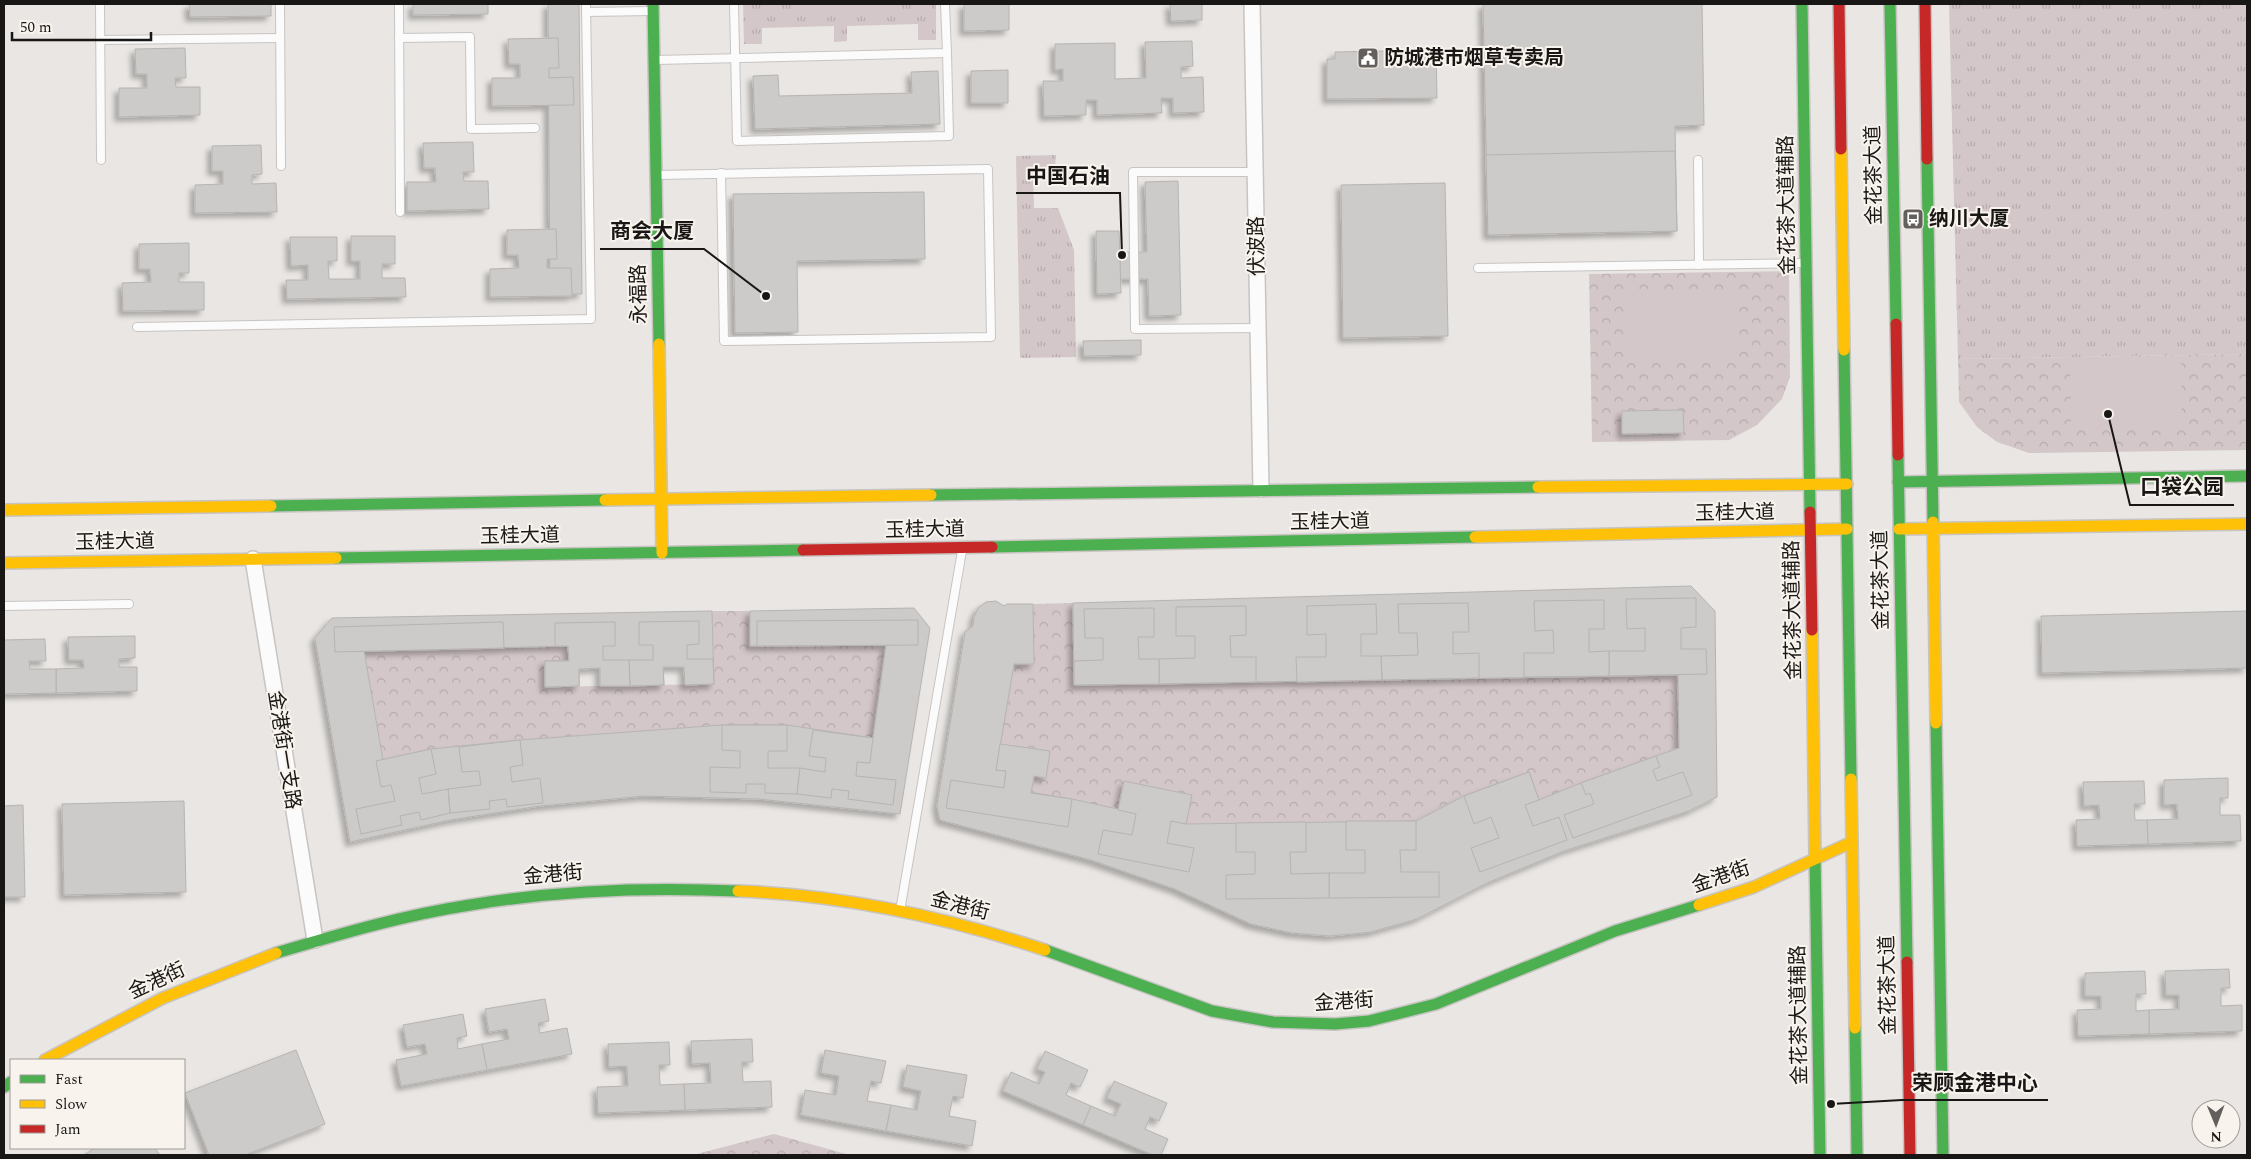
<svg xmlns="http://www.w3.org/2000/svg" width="2251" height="1159" viewBox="0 0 2251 1159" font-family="Spectral,'Noto Sans SC',serif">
<defs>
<pattern id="grass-tufts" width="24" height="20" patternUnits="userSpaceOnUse" patternTransform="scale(1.25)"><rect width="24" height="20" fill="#d4c7c9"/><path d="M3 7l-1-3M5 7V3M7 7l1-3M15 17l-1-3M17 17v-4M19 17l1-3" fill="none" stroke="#b5aaac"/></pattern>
<pattern id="park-crowns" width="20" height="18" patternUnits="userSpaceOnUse" patternTransform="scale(1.25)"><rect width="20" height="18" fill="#d4c7c9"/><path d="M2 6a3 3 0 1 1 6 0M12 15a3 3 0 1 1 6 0" fill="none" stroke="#b5aaac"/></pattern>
<filter id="shadow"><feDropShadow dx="-4.5" dy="4.5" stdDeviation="2.5" flood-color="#0004"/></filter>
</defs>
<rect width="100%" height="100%" fill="#e9e6e3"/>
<g fill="url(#grass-tufts)">
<polygon points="743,4 936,4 936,40 918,40 918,24 847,26 847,41 834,42 834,26 762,28 762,44 744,44"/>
<polygon points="1949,4 2247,4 2247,354 1958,359"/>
<polygon points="1056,155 1055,167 1033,168 1034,208 1058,208 1074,250 1076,357 1020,358 1016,156"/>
</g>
<g fill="url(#park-crowns)">
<polygon points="1789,271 1790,377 1782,399 1757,425 1729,440 1592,442 1589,274"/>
<polygon points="2247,354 2247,450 2029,453 1997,442 1977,427 1959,402 1958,359"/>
<polygon points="1073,603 1074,685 1678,675 1679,748 1581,783 1539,800 1529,773 1464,796 1416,821 1186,824 1124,781 1118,810 1031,793 1034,776 1050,752 1000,744 1014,664 1034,663 1033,604"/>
<polygon points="712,611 750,611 750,646 886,645 873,738 787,725 722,725 520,740 383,760 364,651 568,646 569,661 545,661 546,687 714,684"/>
<polygon points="774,1134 850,1155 693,1155"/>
</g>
<g fill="#d4c7c9">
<polygon points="794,4 884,4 884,14 795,16"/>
<polygon points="1736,292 1737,360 1626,362 1625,294"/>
<polygon points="2181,361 2182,429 2071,430 2070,363"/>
</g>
<g fill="#cdcbc9" stroke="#b6b4b2" filter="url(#shadow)">
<polygon points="189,4 271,4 271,16 190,17"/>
<polygon points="413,4 488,4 488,14 413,15"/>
<polygon points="548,4 579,4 582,294 550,294"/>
<polygon points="964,4 1009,4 1009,30 964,31"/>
<polygon points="1170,4 1202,4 1202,20 1171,21"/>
<polygon points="1483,4 1702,4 1704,125 1675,126 1677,231 1488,235"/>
<polygon points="558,38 559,68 549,68 549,78 573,77 574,105 492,106 492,78 520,78 520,64 509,64 508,39"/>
<polygon points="1192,41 1193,66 1181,67 1181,78 1203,77 1204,112 1173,113 1173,98 1161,98 1162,113 1097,115 1097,100 1086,100 1086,115 1044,116 1043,81 1063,81 1063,69 1055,70 1055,44 1115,43 1115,79 1146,78 1145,42"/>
<polygon points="185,48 186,78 175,78 176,87 200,87 200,115 119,117 119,88 147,88 147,74 136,74 135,49"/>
<polygon points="1436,50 1437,98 1327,99 1327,59 1335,59 1335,52"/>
<polygon points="1008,70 1008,103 971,103 971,71"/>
<polygon points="938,71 940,124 755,129 753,76 778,75 779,96 912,93 911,72"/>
<polygon points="473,142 474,172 463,172 464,181 488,181 489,209 407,211 407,182 436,182 435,168 424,168 423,143"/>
<polygon points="261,145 262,174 252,175 252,184 276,183 277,212 195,213 195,185 223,184 223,171 212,171 212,146"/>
<polygon points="1675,151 1677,231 1488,235 1486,155"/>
<polygon points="1178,181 1181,315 1149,316 1148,279 1120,279 1120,252 1147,252 1145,182"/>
<polygon points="1445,183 1448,336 1343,338 1341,185"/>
<polygon points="924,192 925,259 797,261 798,332 735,333 733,194"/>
<polygon points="556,229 557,259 547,259 547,268 571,268 572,296 490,297 490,269 519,268 518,255 507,255 507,230"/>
<polygon points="1096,231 1119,231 1121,293 1097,294"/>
<polygon points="351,236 395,236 395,264 382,264 382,278 405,278 406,297 287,299 286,280 308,280 308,265 291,266 290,237 337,237 337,261 328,261 329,279 360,279 360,261 351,261"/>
<polygon points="189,243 189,273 179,273 179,282 204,282 204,310 123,311 122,283 151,282 150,269 139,269 139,244"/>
<polygon points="1141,340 1141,355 1084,356 1083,341"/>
<polygon points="1683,410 1684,433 1622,434 1622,411"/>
<polygon points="1691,586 1715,611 1717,797 1689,811 1564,851 1487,883 1417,919 1371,932 1330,936 1292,933 1251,924 1175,889 1091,860 940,820 937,806 965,632 973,626 974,617 978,608 986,602 996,601 1004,606 1007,604 1033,604 1034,664 1014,664 996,770 1006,771 1004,788 1072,799 1186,824 1416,821 1464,796 1529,772 1539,800 1581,783 1679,748 1678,675 1074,685 1073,603"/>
<polygon points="1696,598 1696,627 1681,628 1681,649 1706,649 1707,674 1609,676 1609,651 1645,651 1645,628 1627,629 1626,599"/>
<polygon points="1604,600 1604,629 1589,629 1589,652 1609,651 1609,676 1524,677 1524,653 1554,653 1553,630 1535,631 1534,601"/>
<polygon points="1468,603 1469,632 1453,632 1453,654 1479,653 1479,678 1382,680 1381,656 1418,655 1417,633 1399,633 1398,604"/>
<polygon points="1376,604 1377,634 1361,634 1361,656 1381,656 1382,680 1297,682 1296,657 1326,657 1326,634 1307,635 1307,606"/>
<polygon points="1246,606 1246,635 1230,636 1231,657 1256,657 1256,682 1159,684 1159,659 1195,658 1195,636 1176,636 1176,607"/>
<polygon points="914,608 930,628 900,814 759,799 644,796 540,806 450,820 350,842 315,638 332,618 712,611 714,684 685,685 684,667 663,667 664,685 600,686 600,668 579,669 579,686 545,687 545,661 569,661 568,646 364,651 383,760 431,749 520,740 722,725 787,725 873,738 886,645 750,646 750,611"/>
<polygon points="1154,608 1154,637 1138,637 1139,659 1159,659 1159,684 1074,685 1074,661 1103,660 1103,638 1085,638 1084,609"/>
<polygon points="2247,611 2247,668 2042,673 2041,616"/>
<polygon points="918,620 918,645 757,646 757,621"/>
<polygon points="699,621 699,644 687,645 687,659 713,659 714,684 685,685 684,667 663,667 664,685 630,686 629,660 653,660 653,645 639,645 639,622"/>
<polygon points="503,622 504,648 335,652 334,627"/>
<polygon points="615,622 615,646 603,646 603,660 629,660 630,686 600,686 600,668 579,669 579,686 545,687 545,661 569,661 568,646 555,646 555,623"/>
<polygon points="135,636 135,658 119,659 119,667 137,667 137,691 56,693 56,669 84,668 83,660 69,660 68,637"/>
<polygon points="45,639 46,661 29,661 30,669 56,669 56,693 4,694 4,640"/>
<polygon points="722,725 787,725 787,751 768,751 768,768 800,768 797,794 765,793 765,784 746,784 746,793 710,792 710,767 740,768 740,751 722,750"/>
<polygon points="813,730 873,738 870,763 857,762 856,776 896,780 893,805 848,799 849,791 832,789 831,798 797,794 800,768 825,772 826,758 809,756"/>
<polygon points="520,740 523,765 510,767 512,782 540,778 543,803 507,807 506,799 489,801 490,809 450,813 448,789 481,785 479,771 462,772 459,747"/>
<polygon points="1000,744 1050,751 1046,778 1034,776 1031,793 1072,799 1068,827 946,808 951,780 1004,788 1006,771 996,770"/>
<polygon points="431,749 436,774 419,778 422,794 448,789 450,813 421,820 419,812 400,816 402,825 361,834 356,809 395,801 391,785 381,787 376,761"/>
<polygon points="1656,756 1660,767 1653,770 1657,781 1683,772 1692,795 1573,838 1564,815 1594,804 1590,793 1586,795 1581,783"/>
<polygon points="1529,772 1539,800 1525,805 1533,826 1559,817 1567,840 1480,872 1471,848 1499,838 1491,817 1474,824 1464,796"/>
<polygon points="2228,778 2228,798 2220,798 2220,815 2240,815 2241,841 2148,844 2147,820 2178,819 2177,804 2164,805 2164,780"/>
<polygon points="1124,781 1192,795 1186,824 1171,821 1167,843 1194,848 1189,872 1098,854 1103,830 1132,835 1136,814 1118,810"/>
<polygon points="2144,781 2145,804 2134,804 2135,820 2147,820 2148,844 2077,846 2076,820 2100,819 2099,805 2084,806 2083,782"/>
<polygon points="184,801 186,892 64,895 62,804"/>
<polygon points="23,805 25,897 4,897 4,806"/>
<polygon points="1346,821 1416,821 1416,850 1400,850 1401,872 1439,872 1439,897 1329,898 1329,873 1365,873 1365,850 1346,850"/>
<polygon points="1306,822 1306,852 1290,852 1291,874 1329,873 1329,898 1226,899 1226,875 1255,874 1255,852 1236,852 1236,823"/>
<polygon points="2229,969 2230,988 2221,988 2221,1006 2242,1005 2242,1031 2149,1034 2149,1010 2179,1009 2179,995 2166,995 2165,971"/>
<polygon points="2145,971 2146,994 2136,994 2136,1011 2149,1010 2149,1034 2078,1036 2077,1010 2101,1009 2101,996 2085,996 2085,973"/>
<polygon points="545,999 549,1021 538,1023 540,1033 567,1028 572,1054 487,1070 482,1044 509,1039 507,1029 489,1032 485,1009"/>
<polygon points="463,1014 467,1036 457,1038 458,1049 482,1044 487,1070 401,1086 396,1060 427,1054 425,1044 407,1047 403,1025"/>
<polygon points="752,1039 753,1062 742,1062 743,1082 771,1081 772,1107 685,1110 684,1084 711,1083 710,1063 692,1064 691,1041"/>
<polygon points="669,1042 670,1065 659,1065 660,1085 684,1084 685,1110 598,1113 597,1087 628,1086 627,1066 609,1067 608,1044"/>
<polygon points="296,1050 325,1124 245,1155 209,1155 185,1093"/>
<polygon points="825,1050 886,1061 881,1083 871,1081 867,1101 891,1105 886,1131 801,1115 805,1090 836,1095 839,1076 821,1073"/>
<polygon points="1045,1051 1088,1070 1080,1087 1071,1083 1066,1095 1091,1106 1083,1125 1003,1091 1011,1072 1039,1084 1045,1072 1037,1069"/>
<polygon points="907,1065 967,1075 963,1098 953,1096 949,1116 976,1121 972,1146 886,1131 891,1105 917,1110 921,1091 903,1087"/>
<polygon points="1114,1081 1167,1103 1159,1121 1150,1117 1145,1129 1168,1139 1161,1155 1153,1155 1083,1125 1091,1106 1115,1116 1121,1104 1107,1098"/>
<polygon points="95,1148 155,1148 160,1155 84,1155"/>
</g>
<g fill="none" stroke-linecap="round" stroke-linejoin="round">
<g stroke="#c7c4c2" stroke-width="10">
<g id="lane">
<polyline points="100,4 101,160"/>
<polyline points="280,4 281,166"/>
<polyline points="399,4 400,212"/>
<polyline points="734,4 737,141 949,136 947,53"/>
<polyline points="586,12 652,11"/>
<polyline points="399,38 470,37 471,129 535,128"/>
<polyline points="100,40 280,38"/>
<polyline points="656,60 947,53 945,4"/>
<polyline points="1698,160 1699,265"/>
<polyline points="1255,172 1133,172 1135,329 1258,328"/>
<polyline points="657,175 988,169 991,337 724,341 721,173"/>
<polyline points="1478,268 1806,263"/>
<polyline points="137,327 591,319 586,4"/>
<polyline points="4,606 129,604"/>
<polyline points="900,911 962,551"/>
</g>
</g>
<g stroke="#c7c4c2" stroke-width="18">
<g id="street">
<polyline points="1252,4 1261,489"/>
<polyline points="253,559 315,940"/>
</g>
</g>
<g stroke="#c7c4c2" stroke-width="14">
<g id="fast">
<polyline points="653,4 659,344"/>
<polyline points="1802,4 1810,512"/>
<polyline points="1890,4 1896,324"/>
<polyline points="1927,159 1933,522"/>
<polyline points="1844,350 1851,779"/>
<polyline points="1898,455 1907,962"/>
<polyline points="1898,482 2247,476"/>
<polyline points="931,495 1538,487"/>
<polyline points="271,506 605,500"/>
<polyline points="992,547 1475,537"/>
<polyline points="336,558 803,550"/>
<polyline points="1936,723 1943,1155"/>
<polyline points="1815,857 1820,1155"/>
<polyline points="1045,950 1212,1011 1273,1022 1335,1024 1369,1021 1436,1004 1615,931 1699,905"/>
<path d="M276 953C340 934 404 915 470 905 559 890 648 887 738 891"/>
<polyline points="1855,1028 1857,1155"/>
<polyline points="4,1087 11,1082"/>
</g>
</g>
<g stroke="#c7c4c2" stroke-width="14">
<g id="slow">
<polyline points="1841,149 1844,350"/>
<polyline points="659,344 662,553"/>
<polyline points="1538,487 1847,484"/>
<polyline points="605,500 931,495"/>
<polyline points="4,510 271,506"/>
<polyline points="1933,522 1936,723"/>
<polyline points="1899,529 2247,524"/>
<polyline points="1475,537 1847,529"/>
<polyline points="4,563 336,558"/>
<polyline points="1812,630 1815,857"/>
<polyline points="1851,779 1855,1028"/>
<path d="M738 891C842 895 946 917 1045 950"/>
<polyline points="1699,905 1754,887 1852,842"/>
<polyline points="45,1060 163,998 276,953"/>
</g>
</g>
<g stroke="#c7c4c2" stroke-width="14">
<g id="jam">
<polyline points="1839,4 1841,149"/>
<polyline points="1925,4 1927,159"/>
<polyline points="1896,324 1898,455"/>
<polyline points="1810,512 1812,630"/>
<polyline points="803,550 992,547"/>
<polyline points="1907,962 1910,1155"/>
</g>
</g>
<use href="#lane" stroke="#fcfbfb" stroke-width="8"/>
<use href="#street" stroke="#fcfbfb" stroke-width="15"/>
<use href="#fast" stroke="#4caf50" stroke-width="11"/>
<use href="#slow" stroke="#ffc107" stroke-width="11"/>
<use href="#jam" stroke="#c62828" stroke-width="11"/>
</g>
<defs>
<g id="civic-square" transform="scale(1.125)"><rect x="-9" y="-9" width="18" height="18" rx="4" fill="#625f5d" stroke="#f9f3ed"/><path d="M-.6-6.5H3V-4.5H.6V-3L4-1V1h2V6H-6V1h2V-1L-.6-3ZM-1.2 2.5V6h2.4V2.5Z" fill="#fff"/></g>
<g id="bus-square" transform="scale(1.125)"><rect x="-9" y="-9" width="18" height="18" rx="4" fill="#625f5d" stroke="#f9f3ed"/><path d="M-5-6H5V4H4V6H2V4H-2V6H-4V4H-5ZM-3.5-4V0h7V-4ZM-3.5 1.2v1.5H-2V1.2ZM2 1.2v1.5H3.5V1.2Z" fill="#fff"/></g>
</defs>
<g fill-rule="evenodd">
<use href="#civic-square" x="1368" y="58"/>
<use href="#bus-square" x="1913" y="219"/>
</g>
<g text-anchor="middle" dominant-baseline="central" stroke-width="4" stroke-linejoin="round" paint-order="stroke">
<g font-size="20" font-weight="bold" fill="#191715" stroke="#f9f3ed" text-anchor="start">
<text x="1384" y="58">防城港市烟草专卖局</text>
<text x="1929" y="219">纳川大厦</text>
</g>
<g font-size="20" fill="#191715" stroke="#f9f3ed">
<text transform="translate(1874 175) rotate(-91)">金花茶大道</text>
<text transform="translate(1787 205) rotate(-91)">金花茶大道辅路</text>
<text transform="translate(1257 246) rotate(-91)">伏波路</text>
<text transform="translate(639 294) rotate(-91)">永福路</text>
<text transform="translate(1735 513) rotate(-1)">玉桂大道</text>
<text transform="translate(1330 522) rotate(-1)">玉桂大道</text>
<text transform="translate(925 530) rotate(-1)">玉桂大道</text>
<text transform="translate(520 536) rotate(-1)">玉桂大道</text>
<text transform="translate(115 542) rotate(-1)">玉桂大道</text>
<text transform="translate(1881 580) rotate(-91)">金花茶大道</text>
<text transform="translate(1793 610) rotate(-91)">金花茶大道辅路</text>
<text transform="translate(284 750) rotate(81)">金港街一支路</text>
<text transform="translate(553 875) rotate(-5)">金港街</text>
<text transform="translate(1721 877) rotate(-19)">金港街</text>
<text transform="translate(960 906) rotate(14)">金港街</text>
<text transform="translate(157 981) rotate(-25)">金港街</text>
<text transform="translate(1888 985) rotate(-91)">金花茶大道</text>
<text transform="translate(1344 1002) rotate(-4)">金港街</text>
<text transform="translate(1799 1015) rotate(-91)">金花茶大道辅路</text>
</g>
</g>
<path fill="none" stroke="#191715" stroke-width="2" d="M1122 255L1120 193H1016M766 296L704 249H600M2108 414L2130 505H2234M1831 1104L1902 1100H2048"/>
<g fill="#191715" stroke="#f9f3ed" stroke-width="2">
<circle cx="1122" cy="255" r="5"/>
<circle cx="766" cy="296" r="5"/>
<circle cx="2108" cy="414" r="5"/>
<circle cx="1831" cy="1104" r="5"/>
</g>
<g font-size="21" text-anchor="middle" font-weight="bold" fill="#191715" stroke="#f9f3ed" stroke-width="4" stroke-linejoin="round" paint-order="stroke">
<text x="1068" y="183">中国石油</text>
<text x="652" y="238">商会大厦</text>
<text x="2182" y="494">口袋公园</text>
<text x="1975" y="1090">荣顾金港中心</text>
</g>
<rect width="2251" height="1159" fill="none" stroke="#191715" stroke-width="10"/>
<rect x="10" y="1059" width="175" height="90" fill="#f9f3ed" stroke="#9f9b97"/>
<rect x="20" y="1075" width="25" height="8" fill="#4caf50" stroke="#9f9b97"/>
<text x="55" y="1084" font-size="15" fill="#191715">Fast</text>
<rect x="20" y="1100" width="25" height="8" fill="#ffc107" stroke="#9f9b97"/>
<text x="55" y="1109" font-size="15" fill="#191715">Slow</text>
<rect x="20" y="1125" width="25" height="8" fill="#c62828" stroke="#9f9b97"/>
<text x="55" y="1134" font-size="15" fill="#191715">Jam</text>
<g transform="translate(2216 1124) rotate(179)"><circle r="24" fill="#f9f3ed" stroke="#9f9b97"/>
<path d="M0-4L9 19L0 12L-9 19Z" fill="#625f5d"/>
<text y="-8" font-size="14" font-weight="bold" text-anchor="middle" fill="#191715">N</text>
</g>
<path d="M12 32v8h139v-8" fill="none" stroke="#191715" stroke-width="2.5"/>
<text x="20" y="32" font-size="15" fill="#191715" stroke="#f9f3ed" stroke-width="4" paint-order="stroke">50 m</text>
</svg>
